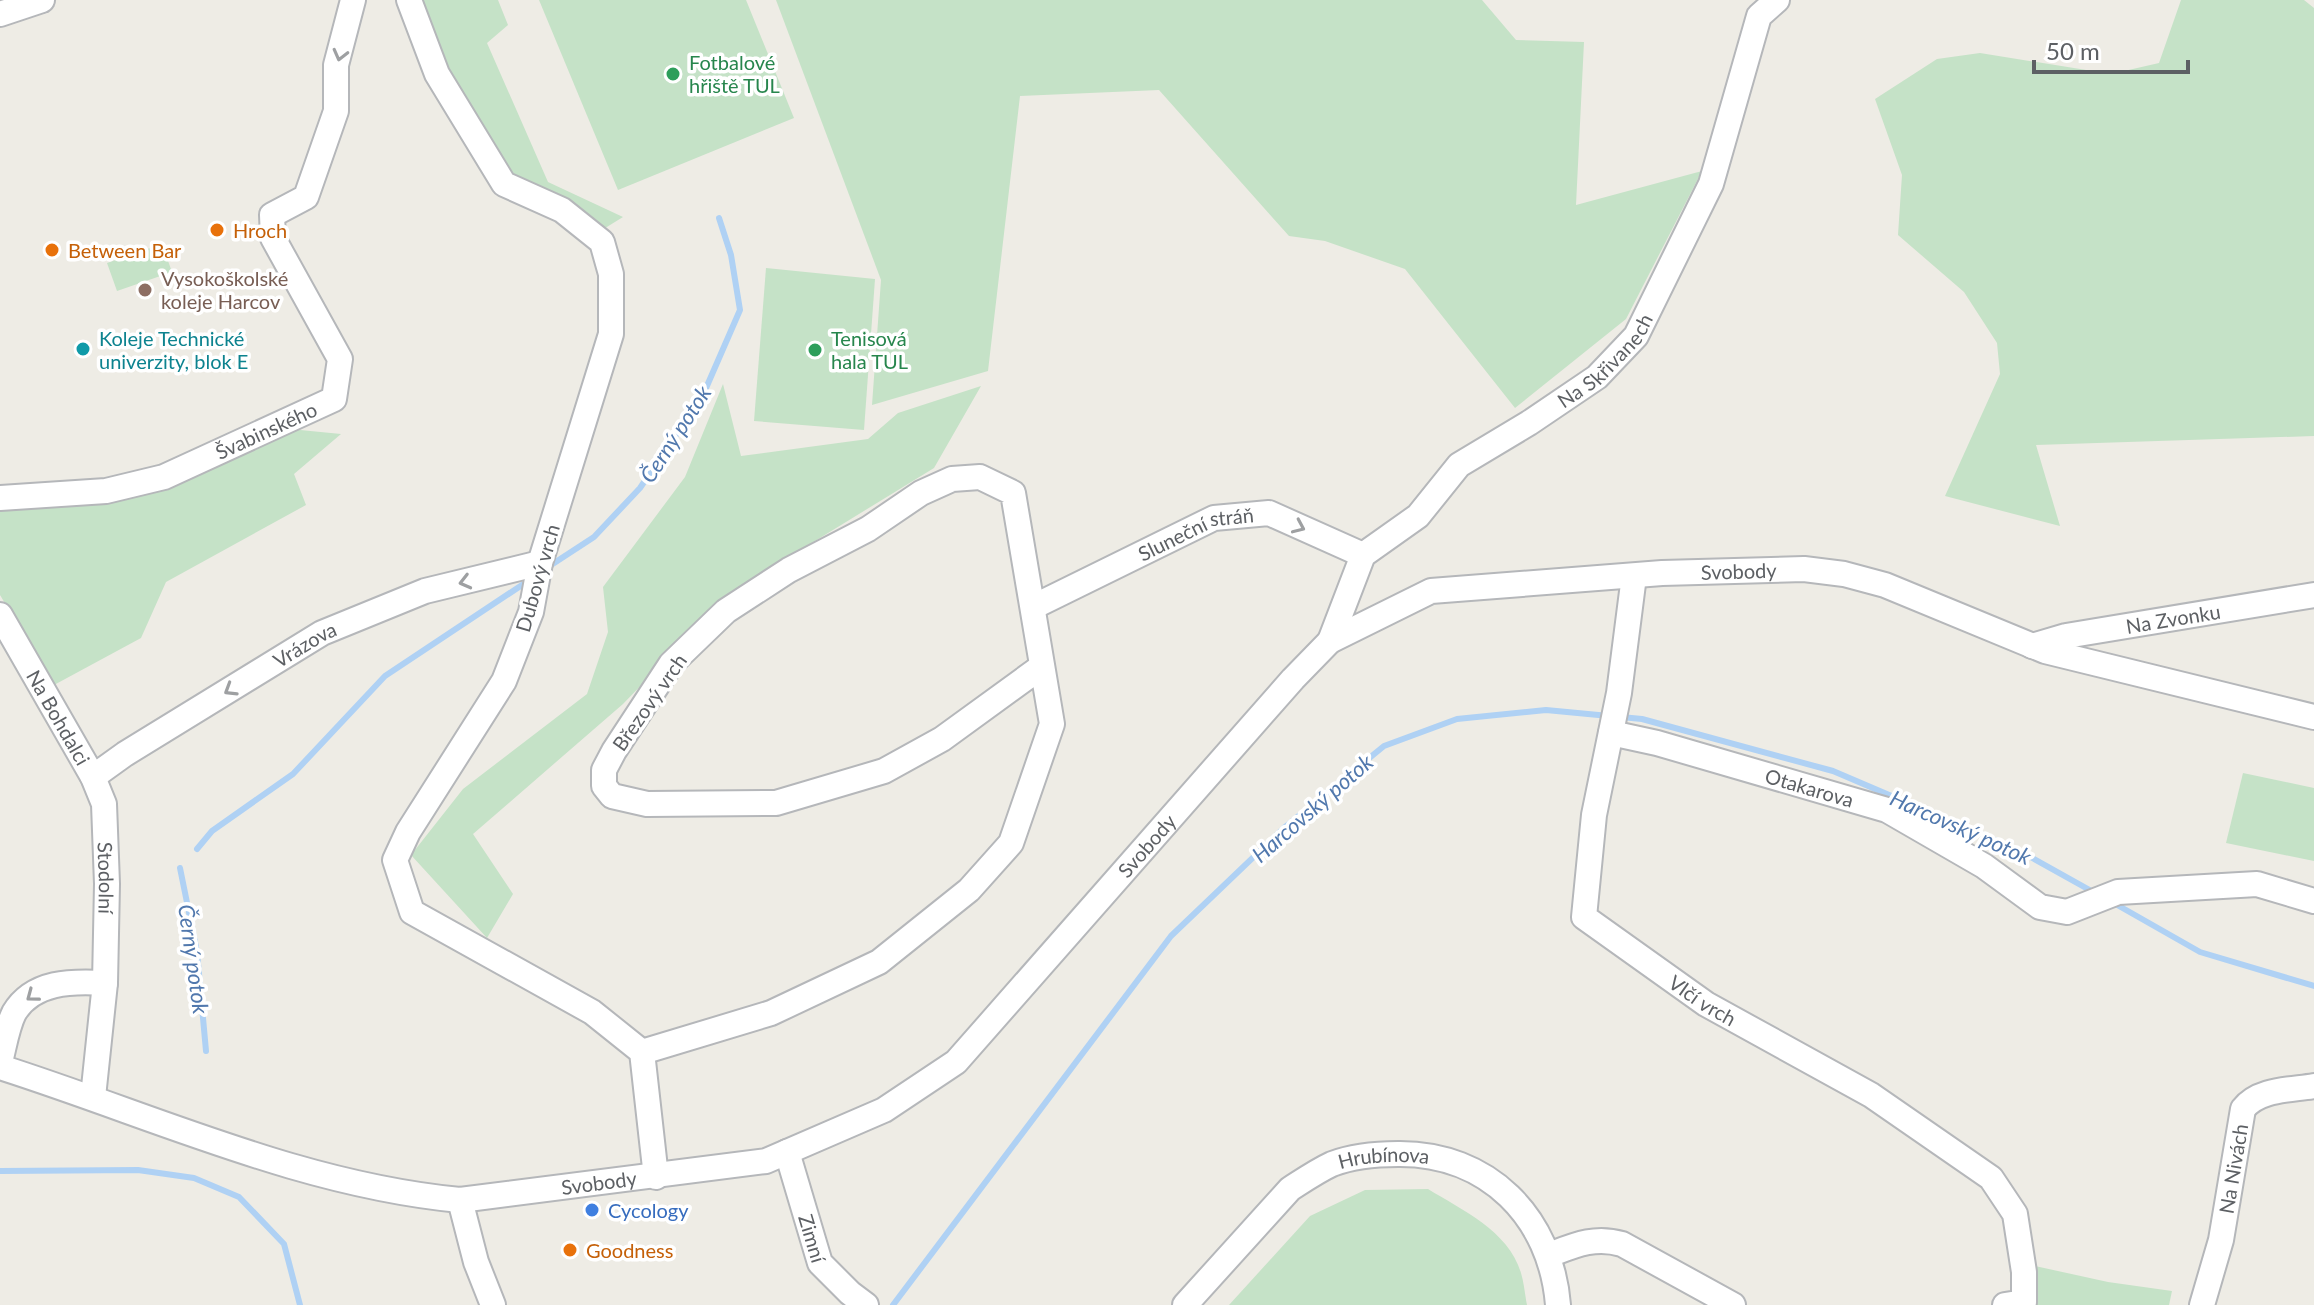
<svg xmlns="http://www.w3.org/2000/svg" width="2314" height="1305" viewBox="0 0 2314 1305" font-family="Lato,sans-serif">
<rect width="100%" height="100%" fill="#eeece5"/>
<g fill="#c5e2c7">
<polygon points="418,0 498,0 508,25 487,43 548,182 623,217 602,230 510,174 447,68"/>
<polygon points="539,0 746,0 794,118 618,190"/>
<polygon points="776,0 1482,0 1516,40 1584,42 1576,205 1702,171 1626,319 1515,408 1405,269 1325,241 1289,236 1159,90 1020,96 988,371 872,405 881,280"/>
<polygon points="2181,0 2304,0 2314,8 2314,436 2036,445 2060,526 1945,496 2000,374 1997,343 1964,292 1898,235 1902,175 1875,99 1937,59 1980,53 2111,74 2159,63"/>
<polygon points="162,244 172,272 117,291 107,263"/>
<polygon points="766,268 875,279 864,430 754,421"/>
<polygon points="723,384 741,456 868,439 898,413 981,386 934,468 784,560 713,611 623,704 473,834 513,894 487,938 411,855 463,789 587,694 608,632 603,587 685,477"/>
<polygon points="290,429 341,434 294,474 306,505 166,582 141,638 54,685 0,595 0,511 118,501 183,480"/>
<polygon points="2243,773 2314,788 2314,861 2226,843"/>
<path d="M1428 1189C1462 1210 1509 1231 1521 1273 1524 1283 1525 1295 1527 1305H1229L1310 1216 1365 1190Z"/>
<polygon points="2035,1266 2108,1282 2172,1291 2169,1305 2037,1305"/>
</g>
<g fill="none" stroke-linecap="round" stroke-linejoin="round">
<g stroke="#afd1f4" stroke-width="6">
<polyline points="548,567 594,537 640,488 703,395 740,310 731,255 719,218"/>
<polyline points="1621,717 1642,719 1833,771 2018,850 2095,893"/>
<polyline points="197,849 212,831 293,774 385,676 522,585"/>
<polyline points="180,868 197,952 206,1051"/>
<polyline points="2112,902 2200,952 2314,986"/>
<polyline points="0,1171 138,1170 194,1178 239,1197 284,1244 300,1305"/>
<polyline points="893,1305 1171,936 1285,827 1384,746 1457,719 1546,710 1609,716"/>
</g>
<g stroke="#b5b7ba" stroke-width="28">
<g id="minor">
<polyline points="409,0 437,74 504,184 562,210 602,242 611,274 611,334 540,563 531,612 504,681 408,832 395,860 412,912 592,1012 642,1052 656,1177"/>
<polyline points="0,14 42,0"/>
<path id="s1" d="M0 498 106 491 164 477 334 399 340 359 273 238 272 215 306 197 336 111V65L353 0"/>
<path id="s2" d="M1634 576 1619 693 1594 815 1584 917 1706 1004 1871 1095 1991 1178 2015 1214 2024 1272V1302L2005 1305"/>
<path id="s3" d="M1033 607 1214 518 1269 513 1363 555"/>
<path id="s4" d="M0 615 93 777 104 804 107 884 105 983 93 1097"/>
<path id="s5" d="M1330 641 1363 555 1418 516 1459 465 1529 423 1597 377 1636 336 1711 184 1759 16 1777 0"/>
<path id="s6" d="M2032 646 2066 636 2314 595"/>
<path id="s7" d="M1611 733 1657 743 1887 810 1984 866 2040 907 2067 912 2118 892 2257 884 2314 901"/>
<path id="s8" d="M93 777 125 754 322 633 425 591 540 563"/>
<polyline points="642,1052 771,1013 879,962 969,890 1011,843 1052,724 1013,493 980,477 952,479 921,493 868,529 789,570 726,611 671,664 614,751 604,770 604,786 612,796 647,804 776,803 884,771 942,739 1041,667"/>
<path d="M0 1062C4 1047 7 1027 14 1013 33 981 72 981 105 983"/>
<path id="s9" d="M0 1067C151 1115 300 1185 460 1200L766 1161 884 1110 956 1062 1293 679 1330 641 1431 591 1662 573 1804 569 1844 574 1885 585 2045 651 2314 717"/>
<path id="s10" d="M787 1152 820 1263 850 1293 866 1305"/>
<polyline points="460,1200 476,1262 493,1305"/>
<path d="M1549 1255C1575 1245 1595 1236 1622 1244L1733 1305"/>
<path id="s11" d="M1185 1305 1290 1189C1304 1180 1317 1171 1332 1164 1353 1156 1376 1154 1398 1154 1488 1153 1551 1217 1558 1305"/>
<path id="s12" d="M2202 1305 2221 1240 2243 1109C2258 1089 2290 1090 2314 1086"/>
</g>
</g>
<use href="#minor" stroke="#fff" stroke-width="24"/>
</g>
<defs><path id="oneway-chevron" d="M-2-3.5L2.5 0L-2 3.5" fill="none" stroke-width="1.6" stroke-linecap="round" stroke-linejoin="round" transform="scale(2)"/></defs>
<g stroke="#9ea0a2">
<use href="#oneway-chevron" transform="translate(340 55) rotate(104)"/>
<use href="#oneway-chevron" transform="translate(1299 527) rotate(24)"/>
<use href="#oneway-chevron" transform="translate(465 582) rotate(166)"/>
<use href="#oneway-chevron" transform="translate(230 690) rotate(148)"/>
<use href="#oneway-chevron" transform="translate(32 996) rotate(143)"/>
</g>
<g fill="#2e9e5b" stroke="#fff" stroke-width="3">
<circle cx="673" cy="74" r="8"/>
<circle cx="815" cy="350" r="8"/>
</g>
<g fill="#e8710a" stroke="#fff" stroke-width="3">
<circle cx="217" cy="230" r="8"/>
<circle cx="52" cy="250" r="8"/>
<circle cx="570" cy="1250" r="8"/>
</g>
<circle fill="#8d6e63" stroke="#fff" stroke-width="3" cx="145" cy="290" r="8"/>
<circle fill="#0f9aa8" stroke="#fff" stroke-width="3" cx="83" cy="349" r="8"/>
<circle fill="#3f7fe0" stroke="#fff" stroke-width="3" cx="592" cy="1210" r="8"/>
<g text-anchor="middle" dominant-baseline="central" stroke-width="7" stroke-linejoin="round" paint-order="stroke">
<g font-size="20" fill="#27864d" stroke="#fff" text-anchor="start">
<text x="689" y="62">Fotbalové<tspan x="689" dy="23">hřiště TUL</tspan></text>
<text x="831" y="338">Tenisová<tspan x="831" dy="23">hala TUL</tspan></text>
</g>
<g font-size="20" fill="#c56008" stroke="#fff" text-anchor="start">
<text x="233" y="230">Hroch</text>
<text x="68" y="250">Between Bar</text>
<text x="586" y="1250">Goodness</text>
</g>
<g font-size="20" fill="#785e54" stroke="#fff" text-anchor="start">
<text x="161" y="278">Vysokoškolské<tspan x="161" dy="23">koleje Harcov</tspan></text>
</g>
<g font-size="20" fill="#0d838f" stroke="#fff" text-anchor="start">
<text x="99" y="338">Koleje Technické<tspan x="99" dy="23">univerzity, blok E</tspan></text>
</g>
<g font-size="20" fill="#5d6064" stroke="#fff">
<text stroke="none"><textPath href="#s5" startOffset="406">Na Skřivanech</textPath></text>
<text stroke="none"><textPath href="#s1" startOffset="278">Švabinského</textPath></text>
<text stroke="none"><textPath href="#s3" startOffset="180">Sluneční stráň</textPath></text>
<text stroke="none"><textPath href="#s9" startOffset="1988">Svobody</textPath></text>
<text transform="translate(537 578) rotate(-74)">Dubový vrch</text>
<text stroke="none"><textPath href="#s6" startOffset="144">Na Zvonku</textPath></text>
<text stroke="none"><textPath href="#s8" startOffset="250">Vrázova</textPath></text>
<text transform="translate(649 702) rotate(-55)">Březový vrch</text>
<text stroke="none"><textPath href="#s4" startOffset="118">Na Bohdalci</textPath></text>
<text stroke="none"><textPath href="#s7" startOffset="206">Otakarova</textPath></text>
<text stroke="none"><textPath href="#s9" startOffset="1292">Svobody</textPath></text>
<text stroke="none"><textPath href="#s4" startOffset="290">Stodolní</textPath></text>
<text stroke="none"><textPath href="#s2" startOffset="490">Vlčí vrch</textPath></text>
<text stroke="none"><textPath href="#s11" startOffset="258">Hrubínova</textPath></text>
<text stroke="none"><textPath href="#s12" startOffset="140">Na Nivách</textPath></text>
<text stroke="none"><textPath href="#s9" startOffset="620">Svobody</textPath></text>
<text stroke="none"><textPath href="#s10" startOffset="90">Zimní</textPath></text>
</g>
<g font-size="20" fill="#366cbe" stroke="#fff" text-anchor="start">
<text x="608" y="1210">Cycology</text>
</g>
<g font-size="22" font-style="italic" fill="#5178ad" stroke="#fff">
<text transform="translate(675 434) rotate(-57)">Černý potok</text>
<text transform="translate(1312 808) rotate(-41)">Harcovský potok</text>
<text transform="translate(1961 827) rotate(24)">Harcovský potok</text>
<text transform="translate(194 959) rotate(82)">Černý potok</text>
</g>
</g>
<path d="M2034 60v12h154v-12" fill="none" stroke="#5d6064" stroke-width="4"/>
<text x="2046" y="60" font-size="24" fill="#5d6064" stroke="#ffffff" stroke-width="6" paint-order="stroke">50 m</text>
</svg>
